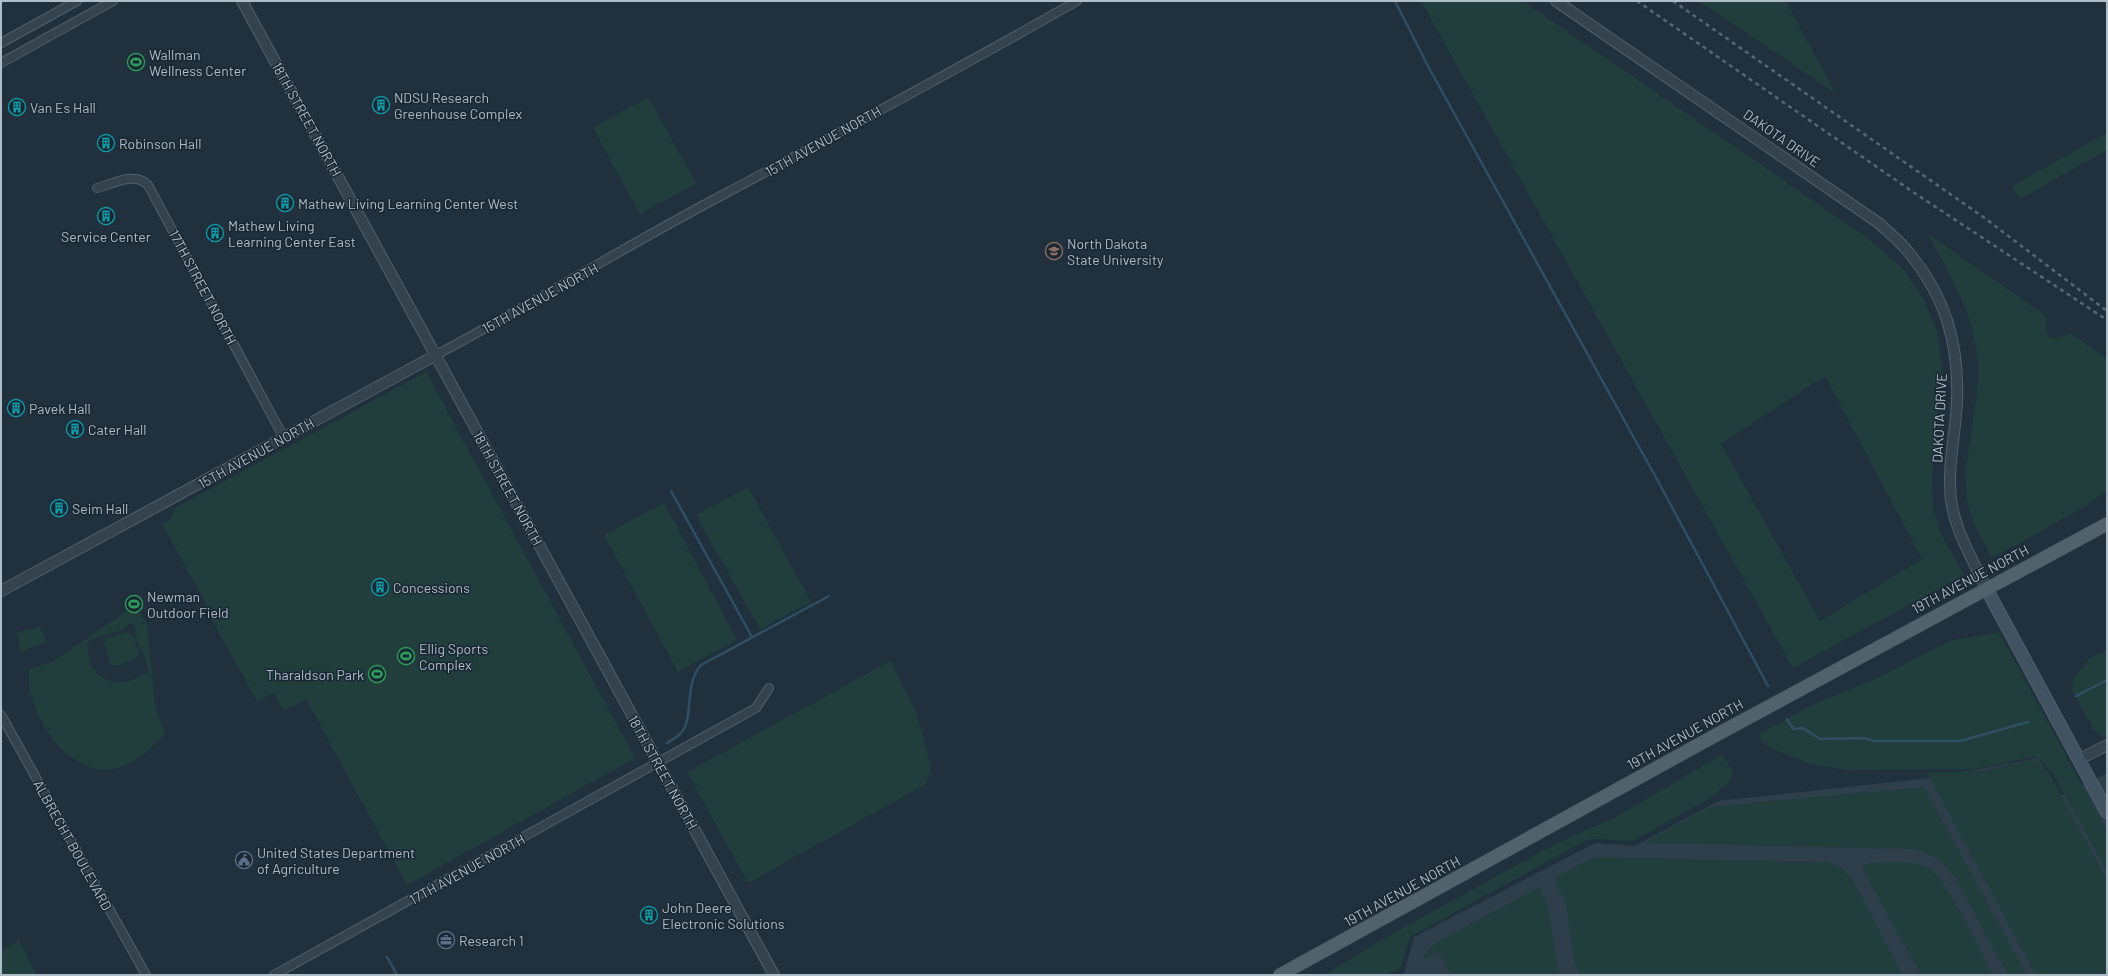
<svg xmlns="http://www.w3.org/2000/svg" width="2108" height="976" viewBox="0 0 2108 976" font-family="Barlow,sans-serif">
<rect width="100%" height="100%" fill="#20313d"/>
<polygon fill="#2e3e4a" points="2038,758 2061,796 2107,773 2107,975 1400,975 1404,973 1414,937 1595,843 1635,846 1718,801 1930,778"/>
<g fill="#223e3c" fill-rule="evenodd">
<path d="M1421 1H1523L1869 239 1903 269 1923 299 1937 332 1942 365 1932 477 1933 507 1940 532 1964 575 1793 668ZM1825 376 1922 559 1820 621 1721 444Z"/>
<polygon points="1699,1 1786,1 1835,93"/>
<polygon points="648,97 696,183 640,214 593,128"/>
<polygon points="2107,133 2107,150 2020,199 2012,186"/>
<path d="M1927 233 2046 316V331L2051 339 2071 334 2107 359V491L2081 509 1992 558C1984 541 1972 524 1968 505 1960 463 1980 409 1978 366 1976 317 1950 274 1927 233Z"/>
<polygon points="426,372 635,758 407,885 306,699 284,711 274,693 257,701 212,620 214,618 162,524 170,520 175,508"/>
<polygon points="748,487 811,602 760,629 696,515"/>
<polygon points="664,503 737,640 678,672 604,535"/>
<path d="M130 611 140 613 147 623 155 707 165 734C151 749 133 766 112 769 64 775 25 711 29 669L52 662 124 613ZM134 623 136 630 135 633 141 651 143 652 149 671C130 685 103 689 91 664 88 657 88 649 87 643L95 638 125 629 126 625Z"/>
<polygon points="40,627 46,642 20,652 17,632"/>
<polygon points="125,632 133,635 139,654 135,659 116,666 111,664 104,645 106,638"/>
<polygon points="1999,632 2107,831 2107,871 2053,774 2041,760 2034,757 1974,769 1845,770 1811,764 1772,749 1761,740 1761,733 1812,705 1871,681 1950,641"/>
<polygon points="2107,649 2107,735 2101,736 2094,730 2072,690 2073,680 2089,659"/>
<polygon points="890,661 917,715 931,767 926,784 748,883 687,772"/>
<polygon points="1723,754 1733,774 1727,784 1712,797 1633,841 1589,839 1410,937 1400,968 1387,975 1324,975 1390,935 1555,844 1616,817"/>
<polygon points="2030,760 2038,762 2049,773 2107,880 2107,975 2036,975 1927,773 1982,771"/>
<polygon points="1924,787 2027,975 2008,975 1954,876 1938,859 1915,849 1644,843 1706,809 1718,806"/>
<polygon points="1594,857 1829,862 1841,868 1850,876 1903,975 1581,975 1575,965 1565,900 1554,879"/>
<path d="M1868 863C1887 863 1914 859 1931 870 1947 880 1982 954 1993 975H1921L1863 870 1864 865Z"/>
<polygon points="1539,887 1548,905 1558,969 1561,975 1451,975 1439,952 1421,961 1427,951 1436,943"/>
<polygon points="19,941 37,975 1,975 1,951"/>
</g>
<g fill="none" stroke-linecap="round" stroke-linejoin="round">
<g stroke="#304e64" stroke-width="2.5">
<polyline points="1395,1 1429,68 1659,483 1768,686"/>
<polyline points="671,491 752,637"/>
<polyline points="2076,696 2107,680"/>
<polyline points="1787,719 1793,729 1803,728 1820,739 1864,738 1874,741 1960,741 2028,722"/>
<path d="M667 743C671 740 676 738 680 734 695 720 683 685 701 665L829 596"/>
<polyline points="387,957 397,975"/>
</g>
<g stroke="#52606b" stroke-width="10">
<g id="minor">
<polyline points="1,43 77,1"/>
<polyline points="1,63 113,1"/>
<path d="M97 188C113 184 135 171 148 185L284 438"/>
<path d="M436 355C530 305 621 249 715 199 837 134 958 69 1077 1"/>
<polyline points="1,715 146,975"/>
<polyline points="274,975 756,708 769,688"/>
</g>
</g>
<g stroke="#52606b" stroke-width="12">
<g id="tertiary">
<polyline points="242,1 774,975"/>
<path d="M1556 1 1880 224C1890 234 1902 243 1910 254 1946 298 1959 344 1957 401 1956 429 1949 458 1950 486 1950 523 1971 556 1986 588"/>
<polyline points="1,591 436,355"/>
<polyline points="2078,760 2107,745"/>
</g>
</g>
<g stroke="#52606b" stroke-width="14">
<polyline id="secondary" points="1986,588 2107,812"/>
</g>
<g stroke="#404e59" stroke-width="14">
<polyline id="primary" points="1280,975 1718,734 2107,524"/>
</g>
<use href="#minor" stroke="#34434d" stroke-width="8"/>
<use href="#tertiary" stroke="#34434d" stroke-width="10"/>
<use href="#secondary" stroke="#415261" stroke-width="12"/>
<use href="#primary" stroke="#51626d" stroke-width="13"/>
<g stroke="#556875" stroke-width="2.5" stroke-dasharray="4 4" stroke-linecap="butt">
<polyline points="1637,1 1913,192 2107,320"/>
<polyline points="1673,1 1986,219 2107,311"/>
</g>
</g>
<defs>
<g id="stadium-ring" transform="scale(0.9)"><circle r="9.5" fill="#192732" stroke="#2e9e5b" stroke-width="1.5"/><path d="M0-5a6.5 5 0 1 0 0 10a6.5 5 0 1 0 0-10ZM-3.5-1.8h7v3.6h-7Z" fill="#2e9e5b"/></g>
<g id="building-ring" transform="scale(0.9)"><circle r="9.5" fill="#192732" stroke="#0f9aa8" stroke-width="1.5"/><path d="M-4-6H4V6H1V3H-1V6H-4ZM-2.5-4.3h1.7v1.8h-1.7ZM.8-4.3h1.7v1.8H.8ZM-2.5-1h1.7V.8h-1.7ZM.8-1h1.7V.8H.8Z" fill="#0f9aa8"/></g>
<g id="university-ring" transform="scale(0.9)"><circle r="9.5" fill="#192732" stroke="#8d6e63" stroke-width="1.5"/><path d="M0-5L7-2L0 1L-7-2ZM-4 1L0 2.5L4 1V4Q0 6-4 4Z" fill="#8d6e63"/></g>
<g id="civic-ring" transform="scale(0.9)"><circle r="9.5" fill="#192732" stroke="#5c6f8a" stroke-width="1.5"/><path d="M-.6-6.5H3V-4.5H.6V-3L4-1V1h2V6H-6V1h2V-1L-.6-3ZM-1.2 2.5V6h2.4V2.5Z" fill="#5c6f8a"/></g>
<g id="office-ring" transform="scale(0.9)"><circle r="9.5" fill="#192732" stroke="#5c6f8a" stroke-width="1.5"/><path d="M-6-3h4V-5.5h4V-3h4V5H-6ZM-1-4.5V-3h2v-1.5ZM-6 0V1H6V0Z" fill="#5c6f8a"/></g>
</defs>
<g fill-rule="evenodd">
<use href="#stadium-ring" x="136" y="62"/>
<use href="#building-ring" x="381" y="105"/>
<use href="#building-ring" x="17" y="107"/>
<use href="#building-ring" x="106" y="143"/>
<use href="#building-ring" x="285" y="203"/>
<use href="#building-ring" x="106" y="216"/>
<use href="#building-ring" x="215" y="233"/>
<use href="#university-ring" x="1054" y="251"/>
<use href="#building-ring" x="16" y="408"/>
<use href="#building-ring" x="75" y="429"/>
<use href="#building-ring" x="59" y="508"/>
<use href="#building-ring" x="380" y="587"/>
<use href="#stadium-ring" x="134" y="604"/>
<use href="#stadium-ring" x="406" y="656"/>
<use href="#stadium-ring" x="377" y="674"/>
<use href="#civic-ring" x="244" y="860"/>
<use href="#building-ring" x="649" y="915"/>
<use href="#office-ring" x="446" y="940"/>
</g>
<g text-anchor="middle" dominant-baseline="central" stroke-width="3" stroke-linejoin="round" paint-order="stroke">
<g font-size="14" fill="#afbdc9" stroke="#192732" text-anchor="start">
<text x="149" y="54">Wallman<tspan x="149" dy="16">Wellness Center</tspan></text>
<text x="394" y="97">NDSU Research<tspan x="394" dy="16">Greenhouse Complex</tspan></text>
<text x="30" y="107">Van Es Hall</text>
<text x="119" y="143">Robinson Hall</text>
<text x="298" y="203">Mathew Living Learning Center West</text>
<text x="228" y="225">Mathew Living<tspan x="228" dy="16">Learning Center East</tspan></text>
<text x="106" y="236" text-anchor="middle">Service Center</text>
<text x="1067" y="243">North Dakota<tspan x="1067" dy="16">State University</tspan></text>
<text x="29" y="408">Pavek Hall</text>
<text x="88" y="429">Cater Hall</text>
<text x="72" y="508">Seim Hall</text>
<text x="393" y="587">Concessions</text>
<text x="147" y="596">Newman<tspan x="147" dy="16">Outdoor Field</tspan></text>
<text x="419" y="648">Ellig Sports<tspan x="419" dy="16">Complex</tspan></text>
<text x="364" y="674" text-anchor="end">Tharaldson Park</text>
<text x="257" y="852">United States Department<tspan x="257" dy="16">of Agriculture</tspan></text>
<text x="662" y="907">John Deere<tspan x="662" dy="16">Electronic Solutions</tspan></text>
<text x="459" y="940">Research 1</text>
</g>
<g font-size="14" fill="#afbdc9" stroke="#192732">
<text transform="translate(307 119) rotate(61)">18TH STREET NORTH</text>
<text transform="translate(1782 138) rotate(35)">DAKOTA DRIVE</text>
<text transform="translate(823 141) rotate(-29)">15TH AVENUE NORTH</text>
<text transform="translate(203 287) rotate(62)">17TH STREET NORTH</text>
<text transform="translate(540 298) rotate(-29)">15TH AVENUE NORTH</text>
<text transform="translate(1939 418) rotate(-87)">DAKOTA DRIVE</text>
<text transform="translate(256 453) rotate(-29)">15TH AVENUE NORTH</text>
<text transform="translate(508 488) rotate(61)">18TH STREET NORTH</text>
<text transform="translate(1970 579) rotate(-28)">19TH AVENUE NORTH</text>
<text transform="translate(1685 734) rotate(-29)">19TH AVENUE NORTH</text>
<text transform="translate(663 772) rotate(61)">18TH STREET NORTH</text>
<text transform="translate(73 845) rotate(61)">ALBRECHT BOULEVARD</text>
<text transform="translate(467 869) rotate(-29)">17TH AVENUE NORTH</text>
<text transform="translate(1402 891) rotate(-29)">19TH AVENUE NORTH</text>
</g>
</g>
<rect width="2108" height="976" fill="none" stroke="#afbdc9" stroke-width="4"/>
</svg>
